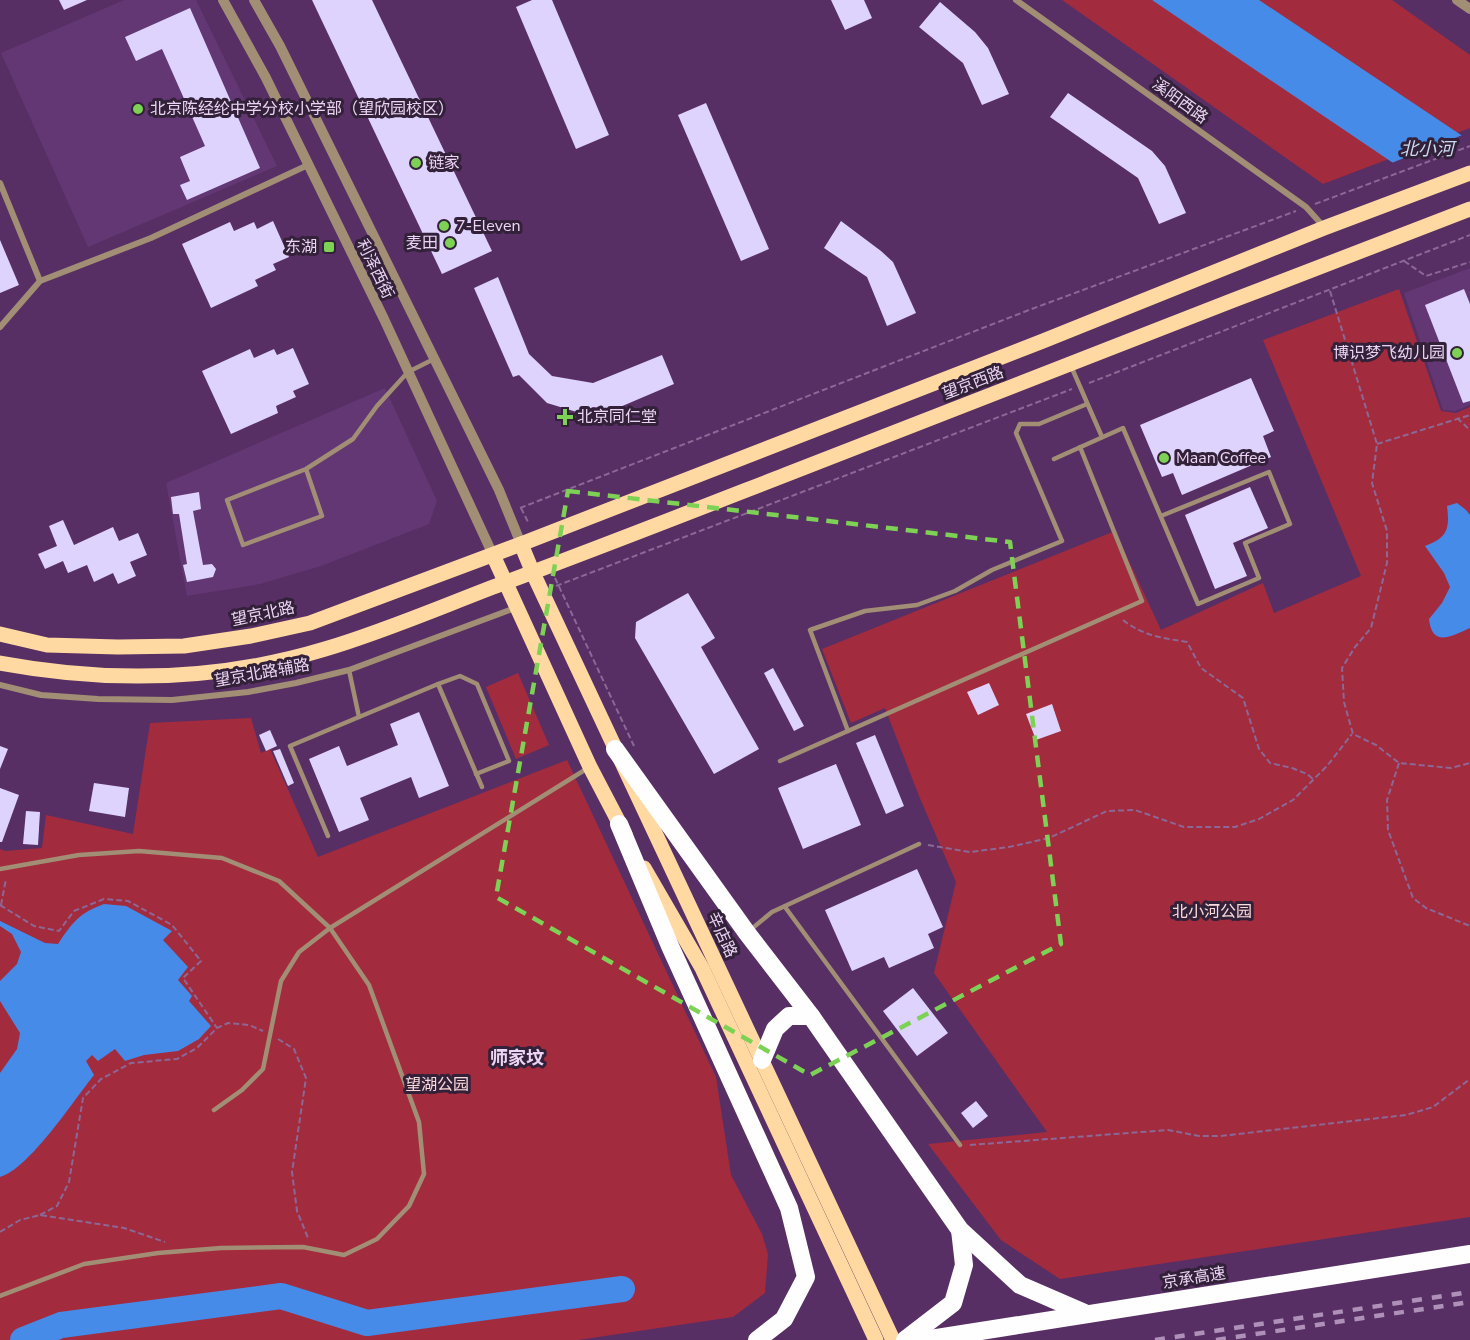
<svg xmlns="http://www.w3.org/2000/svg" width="1470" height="1340" viewBox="0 0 1470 1340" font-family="'Nunito Sans','Noto Sans SC',sans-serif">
<rect width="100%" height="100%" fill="#572f64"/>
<g fill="#633773">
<polygon points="124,0 196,0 277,166 88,247 1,53"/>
<polygon points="1470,268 1470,405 1455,411 1443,410 1404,293"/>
<polygon points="385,388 437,501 429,524 321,566 260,584 187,596 166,483"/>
</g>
<g fill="#a32b3e">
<polygon points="1062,0 1392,0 1470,55 1470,128 1323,184"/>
<polygon points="1399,289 1441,411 1456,413 1470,407 1470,1217 1060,1279 1001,1240 928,1144 1047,1132 934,973 956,882 919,796 885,708 851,723 822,649 1115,531 1161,630 1263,583 1274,613 1361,576 1263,340"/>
<polygon points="518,673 549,745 516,759 486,687"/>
<polygon points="251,718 261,753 270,749 318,857 567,760 716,1077 731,1175 762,1234 768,1254 765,1293 733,1317 578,1340 0,1340 0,849 5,851 42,848 46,815 133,834 150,723"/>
</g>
<g fill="#478be8">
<polygon points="1152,0 1259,0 1470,141 1470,215"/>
<path d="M1457 503 1466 510 1470 515V628C1452 636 1432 648 1429 619L1442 603 1450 587 1444 573 1425 546C1447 538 1450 530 1447 506Z"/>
<path d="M104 904 126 906 172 931 163 940 188 967 178 980 192 996 189 1001 211 1026 199 1039 178 1051 144 1055 125 1061 115 1049 98 1061 92 1055 86 1061 94 1075C74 1100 29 1169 0 1177V1073L17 1049 20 1033 0 1001V981L17 964 21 952 12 934 0 926V921L45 943 58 944C72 923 79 913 104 904Z"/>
</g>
<polygon fill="#572f64" points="1465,134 1470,137 1470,218 1389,164"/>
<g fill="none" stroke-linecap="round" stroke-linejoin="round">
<polyline stroke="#478be8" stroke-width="26" points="23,1340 61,1325 281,1296 367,1323 622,1289"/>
</g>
<g fill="#ddd3fd">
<polygon points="59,0 87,0 64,10"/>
<polygon points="312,0 372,0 492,251 442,274"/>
<polygon points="532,0 552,0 609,135 576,149 516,7"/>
<polygon points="831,0 864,0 872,18 845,30"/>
<polygon points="940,2 975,32 988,48 1009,94 982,105 963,63 919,27"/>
<polygon points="190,8 260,168 187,200 180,185 190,181 180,157 205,146 162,49 136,61 125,37"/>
<polygon points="1068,93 1152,151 1165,166 1186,213 1159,224 1138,178 1050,117"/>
<polygon points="706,103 769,249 741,261 678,115"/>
<polygon points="273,221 289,257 273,264 276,270 255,280 258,286 211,308 182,244 230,222 234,231 254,222 257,229"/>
<polygon points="841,221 881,251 893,262 916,313 887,326 867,277 824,248"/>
<polygon points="0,240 19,285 0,293"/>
<polygon points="498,277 529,354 552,376 593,383 662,355 674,384 613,410 593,407 580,413 547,403 519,375 513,377 474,288"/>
<polygon points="1464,289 1470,304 1470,401 1463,403 1425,305"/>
<polygon points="293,348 309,384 293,391 296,397 276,406 278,413 231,434 202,371 250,349 254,358 274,349 277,355"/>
<polygon points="1251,378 1274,431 1263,436 1271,457 1182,495 1173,473 1162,477 1140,425"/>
<polygon points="1250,487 1268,528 1233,543 1247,576 1215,589 1185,515"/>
<polygon points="199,492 201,509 193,511 203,565 212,564 216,569 213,577 187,582 183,565 187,564 179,514 173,514 171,497"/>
<polygon points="63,520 74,545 113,527 119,541 138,533 147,555 130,562 136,576 118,584 113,573 94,582 87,565 68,573 63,561 45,569 38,554 57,546 49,526"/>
<polygon points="688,593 715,638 701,647 759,749 714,774 635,638 636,622"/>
<polygon points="773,668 804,726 794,731 764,673"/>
<polygon points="989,683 999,705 978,715 967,692"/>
<polygon points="1052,704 1061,731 1036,740 1026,714"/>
<polygon points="419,712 449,786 419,798 411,777 360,798 369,820 339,832 309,759 339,746 347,766 398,745 390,724"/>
<polygon points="270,730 277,746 266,751 259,735"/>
<polygon points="875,735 904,806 886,814 856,743"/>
<polygon points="0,746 8,749 0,769"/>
<polygon points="280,749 294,783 288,786 273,751"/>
<polygon points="836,764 861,825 803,849 778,788"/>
<polygon points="94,783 129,788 125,817 89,811"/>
<polygon points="0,788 19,795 2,842 0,842"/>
<polygon points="26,811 40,812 38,845 23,844"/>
<polygon points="917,869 943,927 928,934 934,948 889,968 884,957 852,971 825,910"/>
<polygon points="913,988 948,1033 917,1056 883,1011"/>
<polygon points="976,1101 988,1116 973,1128 961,1113"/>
</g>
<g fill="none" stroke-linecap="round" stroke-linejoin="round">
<g stroke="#8b6896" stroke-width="2" stroke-dasharray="6 3" stroke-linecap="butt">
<polyline points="1315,204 1470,146"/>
<polyline points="1404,261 1426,276 1470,262"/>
<polyline points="1330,291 1377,444 1372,483 1387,531 1387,563 1371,628 1355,647 1342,668 1344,702 1353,734 1376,745 1399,763 1451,768 1470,763"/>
<polyline points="1089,383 1470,235"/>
<polyline points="1457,418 1470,430"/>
<polyline points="1377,444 1470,415"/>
<polyline points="520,508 1029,310 1296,211"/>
<polyline points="521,508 529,524"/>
<polyline points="555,578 634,746"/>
<polyline points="556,586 1072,389"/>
<path d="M1123 620C1143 636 1163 638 1187 642L1201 668 1243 698 1259 749 1270 763 1292 768 1307 774 1313 779"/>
<polyline points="1399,763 1387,800 1388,830 1413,898 1426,908 1470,926"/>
<polyline points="928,845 970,852 1009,847 1049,838 1107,811 1135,810 1184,827 1235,827 1259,819 1293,800 1327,766 1352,734"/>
<polyline points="0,905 34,926 59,931 74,911 104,899 128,901 172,925 201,961 183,978 217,1028"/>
<polyline points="1,905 6,879"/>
<polyline points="725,948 735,941"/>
<polyline points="278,1039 294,1049 306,1078 292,1172 297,1211 308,1238"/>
<polyline points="970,1145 1168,1130 1199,1136 1220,1136 1406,1115 1433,1107 1470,1079"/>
<polyline points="40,1215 57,1206 69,1182 83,1098 101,1079 131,1063 177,1059 197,1048 217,1028 228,1023 249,1025 263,1031"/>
<polyline points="0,1232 20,1220 40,1215 124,1228 165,1242"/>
</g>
<g stroke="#a18e74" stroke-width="4.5">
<polyline points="1071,366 1102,437"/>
<polyline points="1054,459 1123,428 1198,604 1259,578 1245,543 1290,524 1269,472 1161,516"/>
<polyline points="306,469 322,516 243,545 227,500 306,469 353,439 377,406 408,372 434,359"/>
<polyline points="438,684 460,676 477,684 509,761 476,774"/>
<polyline points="359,717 438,684 482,787"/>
<polyline points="848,731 810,630 865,611 917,605 955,591 992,570 1062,541 1016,433 1020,424 1039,424 1087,404"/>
<polyline points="780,761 1142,601 1080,447"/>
<polyline points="328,836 290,746 359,717 349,670"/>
<polyline points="0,869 79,855 139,851 222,858 279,881 330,928 369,985 419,1122 424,1174 409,1206 377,1239 344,1255 303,1247 221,1248 158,1253 84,1264 0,1296"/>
<polyline points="785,907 960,1145"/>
<polyline points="749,931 772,912 919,844"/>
<polyline points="214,1110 242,1090 263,1069 281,981 299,952 330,928 588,768"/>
</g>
<g stroke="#a18e74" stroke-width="6">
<polyline points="1016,0 1306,207 1324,227"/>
<polyline points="0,183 40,281"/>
<polyline points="0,327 40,281 151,238 308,165"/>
<polyline points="0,685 41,695 98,699 172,700 248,692 296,683 349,670 515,608"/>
</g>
<g stroke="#a18e74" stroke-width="10">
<polyline points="223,0 266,78 384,319 493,555"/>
<polyline points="254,0 280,46 499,490 521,544"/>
<polyline points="1457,0 1470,9"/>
</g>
<g stroke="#ffd9a1" stroke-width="15">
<polyline points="521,544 533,573 893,1340"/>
<polyline points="493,555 590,767 625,834"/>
<polyline points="0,634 47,645 118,647 184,646 251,636 310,623 521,544 1043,341 1324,228 1470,173"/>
<path d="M0 663C108 683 219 681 325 649 383 632 443 606 501 584 596 549 690 512 785 475 1014 387 1241 296 1470 209"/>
<polyline points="644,868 702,968 876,1340"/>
</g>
<g stroke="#fefefe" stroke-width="18">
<polyline points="615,749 747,933 811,1016 960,1230 1020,1285 1087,1314"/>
<polyline points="619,824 670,946 789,1208 806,1277 784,1319 757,1340"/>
<polyline points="762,1060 775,1029 789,1016 811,1016"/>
<polyline points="905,1340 953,1303 964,1265 960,1230"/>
<polyline points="924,1340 1470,1254"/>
</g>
<g stroke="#ae90b8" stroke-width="4.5" stroke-dasharray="10 10" stroke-linecap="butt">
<polyline points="1155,1340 1470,1292"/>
<polyline points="1216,1340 1470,1302"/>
</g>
</g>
<path fill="none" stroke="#7dd154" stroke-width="4.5" stroke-dasharray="12 8" stroke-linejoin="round" d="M568 491 1010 542 1061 944 810 1075 496 897Z"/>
<g fill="#7dd154" stroke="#322139" stroke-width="2">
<circle cx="138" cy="109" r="6"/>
<circle cx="416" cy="163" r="6"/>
<circle cx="444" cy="226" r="6"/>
<circle cx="450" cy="243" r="6"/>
<rect x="323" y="241" width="12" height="12" rx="3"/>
<circle cx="1457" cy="353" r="6"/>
<path d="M562 408h6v6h6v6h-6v6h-6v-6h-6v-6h6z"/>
<circle cx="1164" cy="458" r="6"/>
</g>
<g text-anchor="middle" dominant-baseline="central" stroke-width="6" stroke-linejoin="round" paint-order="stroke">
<g font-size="16" fill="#ebd4f4" stroke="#322139">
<text transform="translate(1180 101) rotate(36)">溪阳西路</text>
<text transform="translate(375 269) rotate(64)">利泽西街</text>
<text transform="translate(973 383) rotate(-21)">望京西路</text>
<text transform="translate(263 614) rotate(-12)">望京北路</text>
<text transform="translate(262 673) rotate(-10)">望京北路辅路</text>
<text transform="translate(722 935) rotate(65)">辛店路</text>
<text transform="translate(1194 1278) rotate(-9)">京承高速</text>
</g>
<g font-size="16" fill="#ebd4f4" stroke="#322139" text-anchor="start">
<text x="150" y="109">北京陈经纶中学分校小学部（望欣园校区）</text>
<text x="428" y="163">链家</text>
<text x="456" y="226">7-Eleven</text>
<text x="438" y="243" text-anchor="end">麦田</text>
<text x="317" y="247" text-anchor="end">东湖</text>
<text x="1445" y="353" text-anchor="end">博识梦飞幼儿园</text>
<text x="577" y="417">北京同仁堂</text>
<text x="1176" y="458">Maan Coffee</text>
</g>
<g font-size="16" fill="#fbdada" stroke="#322139">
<text x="1212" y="912">北小河公园</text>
<text x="437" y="1085">望湖公园</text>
</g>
<g font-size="18" font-style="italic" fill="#cadbf3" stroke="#322139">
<text x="1427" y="149">北小河</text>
</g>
<g font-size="18" font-weight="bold" fill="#ebd4f4" stroke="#322139">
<text x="517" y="1058">师家坟</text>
</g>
</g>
</svg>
